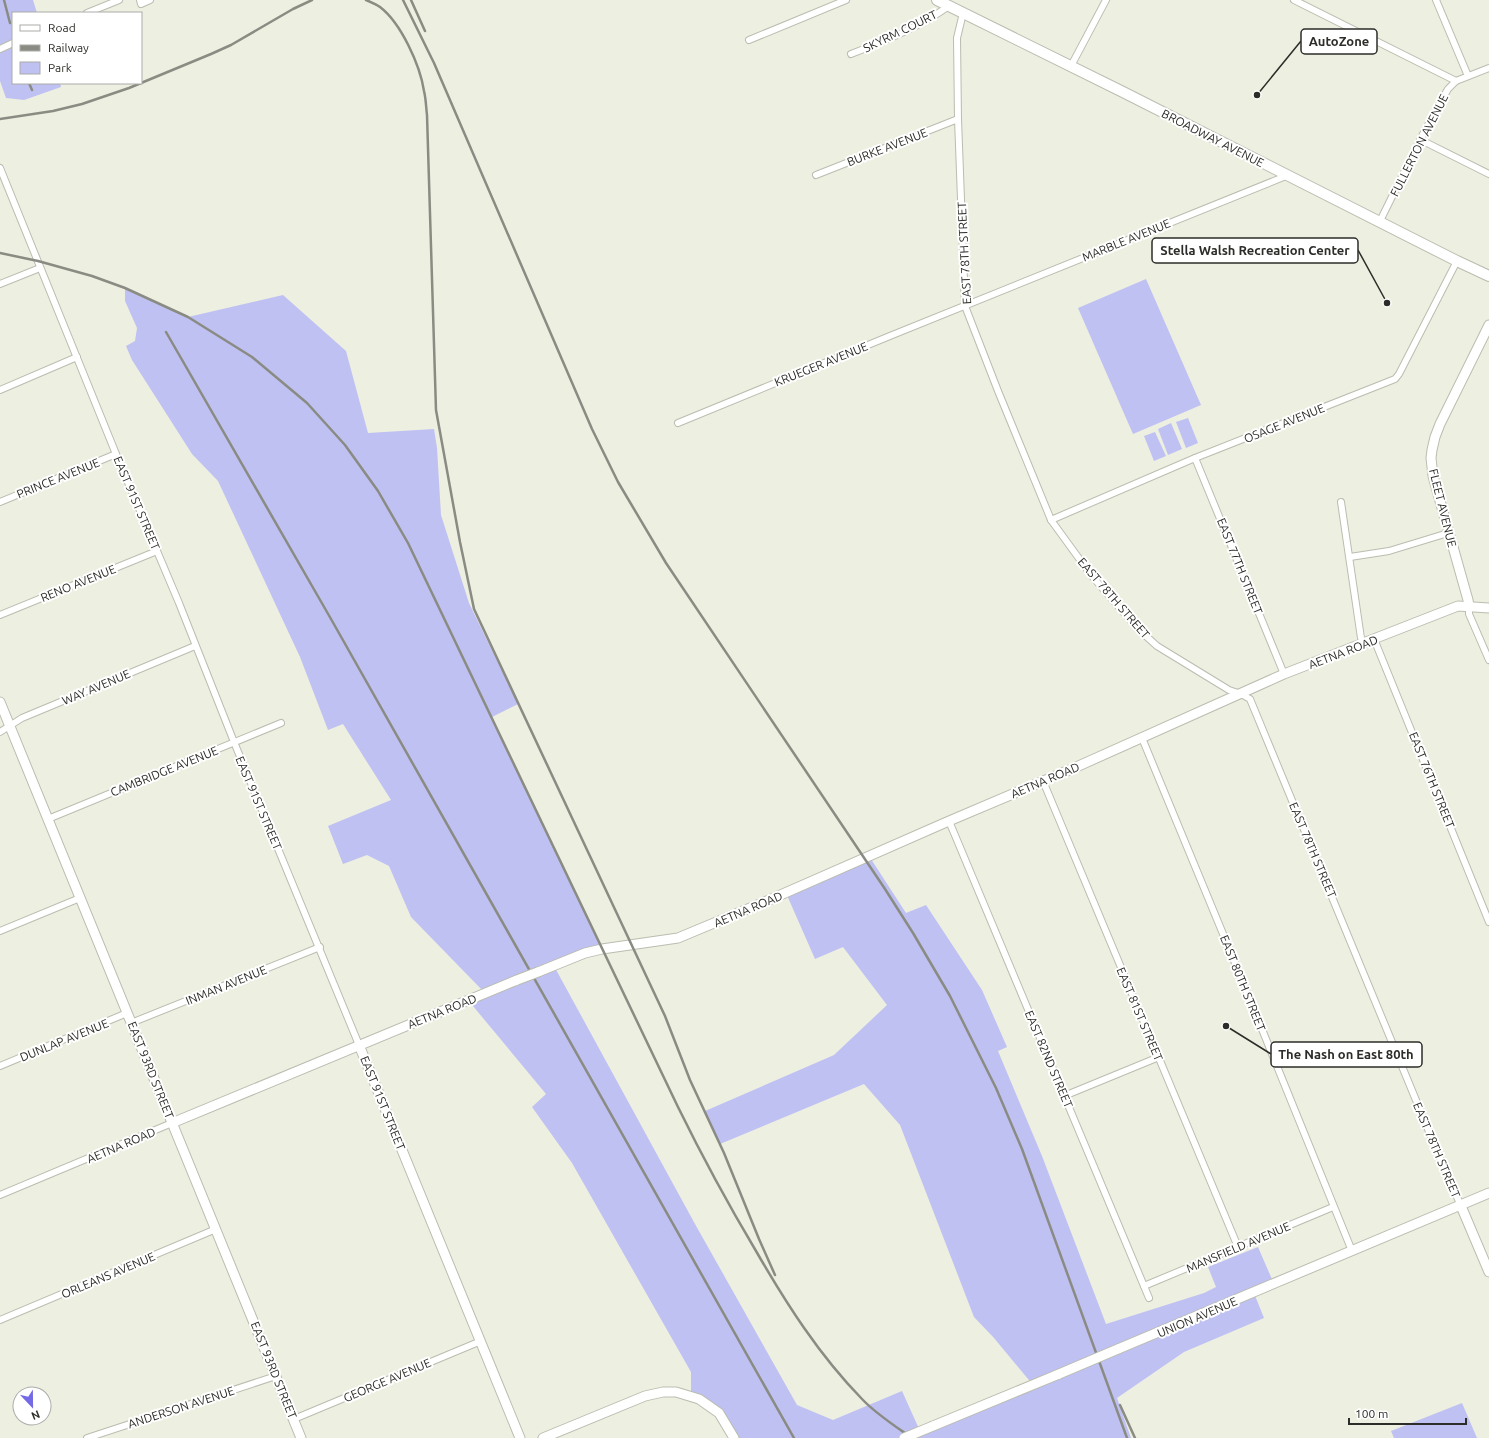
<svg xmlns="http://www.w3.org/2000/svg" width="1489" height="1438" viewBox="0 0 1489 1438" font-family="Ubuntu,sans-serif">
<rect width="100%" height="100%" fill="#edefe1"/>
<g fill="#bfc1f3">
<polygon points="0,0 33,0 37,13 13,13 13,83 60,83 61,87 24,100 6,98 0,81"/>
<polygon points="1146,279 1201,405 1133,434 1078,308"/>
<polygon points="125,288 188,317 283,295 346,351 368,433 434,429 437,448 441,515 469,603 518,704 492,717 602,949 554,966 695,1224 797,1405 833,1420 902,1391 920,1431 1033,1385 994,1338 974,1317 900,1125 864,1084 720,1144 705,1111 834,1055 887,1005 843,947 815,959 786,893 869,856 906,913 926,905 982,990 1007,1047 998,1051 1042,1156 1106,1324 1204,1293 1216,1287 1208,1267 1258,1247 1274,1284 1254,1293 1264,1318 1184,1352 1117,1398 1131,1438 734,1438 719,1413 691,1397 691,1372 572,1163 532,1107 546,1094 468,1000 485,993 411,917 389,866 367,855 343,864 328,826 391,800 343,724 328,730 300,657 218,481 192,454 132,360 126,346 135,341 137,328 125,301"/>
<polygon points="1188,418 1198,443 1186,448 1176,422"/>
<polygon points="1171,423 1182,449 1168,455 1158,429"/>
<polygon points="1155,432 1166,456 1154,461 1144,436"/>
<polygon points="1462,1403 1477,1438 1394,1438 1391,1431"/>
</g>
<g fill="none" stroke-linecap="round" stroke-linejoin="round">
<g stroke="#babdaf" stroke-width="8">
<g id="street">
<polyline points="140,0 141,4 150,0"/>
<polyline points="1294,0 1456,81"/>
<polyline points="1436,0 1468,76"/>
<polyline points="87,13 119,0"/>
<polyline points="963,13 957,38 958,119 965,306 998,391 1049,515 1051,520 1091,575 1137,628 1157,646 1229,690 1241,694 1250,699 1442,1163 1461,1206"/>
<polyline points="749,40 846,0"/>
<polyline points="0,49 13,43"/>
<path d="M851 54C885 41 919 27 949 6"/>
<polyline points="1071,66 1106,0"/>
<polyline points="1421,140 1489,174"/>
<polyline points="0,168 116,454 179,603 234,742 359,1045"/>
<polyline points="816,175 958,119"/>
<polyline points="1380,221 1423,134 1448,89 1456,81 1489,68"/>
<polyline points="0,284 40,268"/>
<polyline points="0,390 77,357"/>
<path d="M678 423C880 339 1083 258 1286 176"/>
<polyline points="1195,458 1284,674"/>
<polyline points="0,502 116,454"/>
<polyline points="1341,502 1361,638 1364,644"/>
<polyline points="1051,520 1195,458 1395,379 1399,374 1457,261"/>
<polyline points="1350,557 1389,551 1448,533"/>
<polyline points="1469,606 1469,614 1489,660"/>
<polyline points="0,615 157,551"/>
<polyline points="1374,639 1489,922"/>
<polyline points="0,732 22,718 195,646"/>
<polyline points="1142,738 1240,975 1352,1251"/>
<polyline points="1043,781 1238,1247"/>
<polyline points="48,819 281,723"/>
<polyline points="949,821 1149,1298"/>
<polyline points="0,931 80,898"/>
<polyline points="131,1023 320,947"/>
<polyline points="0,1066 127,1013"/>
<polyline points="1064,1096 1159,1057"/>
<polyline points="0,1195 172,1123"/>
<polyline points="1144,1286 1333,1207"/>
<polyline points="0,1320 216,1229"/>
<polyline points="294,1419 481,1341"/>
<polyline points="87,1438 276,1376"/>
</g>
</g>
<g stroke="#babdaf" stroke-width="11">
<g id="secondary">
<polyline points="1469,606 1468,600 1433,476 1431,458 1432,450 1435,437 1440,424 1489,325"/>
<polyline points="0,702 301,1438"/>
<polyline points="538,972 585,953 602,949 678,938 769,900 949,821 1074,768 1284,674 1458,606 1489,608"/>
<polyline points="359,1045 520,1438"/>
<polyline points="172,1123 517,980"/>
<polyline points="1461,1206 1489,1272"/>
<polyline points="1118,1349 1489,1193"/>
<polyline points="933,1426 1059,1374"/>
<polyline points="543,1438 645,1396 663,1392 676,1392 699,1399 719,1413 734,1438"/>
</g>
</g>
<g stroke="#babdaf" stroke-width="12">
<polyline id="primary" points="937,0 1123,92 1457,261 1489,276"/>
</g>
<use href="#street" stroke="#fff" stroke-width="6"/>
<use href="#secondary" stroke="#fff" stroke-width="9"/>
<use href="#primary" stroke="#fff" stroke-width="10"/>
<g stroke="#8a8b82" stroke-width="2.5">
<polyline points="4,0 10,23"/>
<path d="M366 0C371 2 376 4 380 7 401 23 420 65 424 91 426 99 426 107 427 115L436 410 460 542 474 609 665 1016 690 1080 724 1153 759 1239 775 1275"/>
<polyline points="403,0 434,63 592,429 618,482 666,563 885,889 913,933 950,996 996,1088 1022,1149 1127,1438"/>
<polyline points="411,0 425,31"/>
<polyline points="29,83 32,90"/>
<polyline points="0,119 53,111 82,104 129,88 211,54 231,45 293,9 312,0"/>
<path d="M0 253 38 261 92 276 125 288 188 317 252 357 307 403 345 445 378 491 408 543 678 1107C702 1156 728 1204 756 1251 786 1303 819 1355 862 1399 876 1414 895 1426 912 1438"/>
<polyline points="166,332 331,619 794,1438"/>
<polyline points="1120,1405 1135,1438"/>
</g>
<g stroke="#babdaf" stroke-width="11" stroke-linecap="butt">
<g id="secondary-bridge">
<polyline points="517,980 538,972"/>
<polyline points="1059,1374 1118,1349"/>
<polyline points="904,1438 933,1426"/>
</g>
</g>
<use href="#secondary-bridge" stroke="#fff" stroke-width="9"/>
</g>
<g text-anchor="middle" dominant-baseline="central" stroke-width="4" stroke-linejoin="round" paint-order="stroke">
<g font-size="12" fill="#2c2d28" stroke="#fff">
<text transform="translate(900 31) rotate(-26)">SKYRM COURT</text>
<text transform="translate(1213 138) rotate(27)">BROADWAY AVENUE</text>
<text transform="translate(1419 145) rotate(-63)">FULLERTON AVENUE</text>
<text transform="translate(887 147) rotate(-21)">BURKE AVENUE</text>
<text transform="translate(1126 240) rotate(-22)">MARBLE AVENUE</text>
<text transform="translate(964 253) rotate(-93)">EAST 78TH STREET</text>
<text transform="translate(821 364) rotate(-22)">KRUEGER AVENUE</text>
<text transform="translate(1284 423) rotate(-22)">OSAGE AVENUE</text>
<text transform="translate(58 478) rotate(-22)">PRINCE AVENUE</text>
<text transform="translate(137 503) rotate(67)">EAST 91ST STREET</text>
<text transform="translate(1443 508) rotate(76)">FLEET AVENUE</text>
<text transform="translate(1240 566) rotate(68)">EAST 77TH STREET</text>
<text transform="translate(78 583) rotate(-22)">RENO AVENUE</text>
<text transform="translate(1114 598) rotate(49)">EAST 78TH STREET</text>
<text transform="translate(1343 652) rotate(-21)">AETNA ROAD</text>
<text transform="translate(96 687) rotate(-23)">WAY AVENUE</text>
<text transform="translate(164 771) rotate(-22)">CAMBRIDGE AVENUE</text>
<text transform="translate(1045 780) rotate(-23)">AETNA ROAD</text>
<text transform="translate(1432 780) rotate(68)">EAST 76TH STREET</text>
<text transform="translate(259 803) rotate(67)">EAST 91ST STREET</text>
<text transform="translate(1313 850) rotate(67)">EAST 78TH STREET</text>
<text transform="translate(748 909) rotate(-23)">AETNA ROAD</text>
<text transform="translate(1243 983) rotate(68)">EAST 80TH STREET</text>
<text transform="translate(226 985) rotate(-22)">INMAN AVENUE</text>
<text transform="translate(442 1011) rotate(-22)">AETNA ROAD</text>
<text transform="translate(1140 1014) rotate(67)">EAST 81ST STREET</text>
<text transform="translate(64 1040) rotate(-22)">DUNLAP AVENUE</text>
<text transform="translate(1049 1059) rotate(67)">EAST 82ND STREET</text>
<text transform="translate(151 1070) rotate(68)">EAST 93RD STREET</text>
<text transform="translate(383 1103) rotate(68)">EAST 91ST STREET</text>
<text transform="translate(121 1145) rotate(-23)">AETNA ROAD</text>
<text transform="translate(1437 1150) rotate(67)">EAST 78TH STREET</text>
<text transform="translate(1238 1247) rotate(-23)">MANSFIELD AVENUE</text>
<text transform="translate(108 1275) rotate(-23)">ORLEANS AVENUE</text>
<text transform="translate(1197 1317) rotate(-23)">UNION AVENUE</text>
<text transform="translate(274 1370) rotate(68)">EAST 93RD STREET</text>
<text transform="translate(387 1380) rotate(-23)">GEORGE AVENUE</text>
<text transform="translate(181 1407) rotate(-18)">ANDERSON AVENUE</text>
</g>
</g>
<path fill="none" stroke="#2c2d28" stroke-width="1.5" d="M1257 95L1301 41M1387 303L1358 250M1226 1026L1271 1054"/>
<g fill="#2c2d28" stroke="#fff" stroke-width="1.5">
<circle cx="1257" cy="95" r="4"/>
<circle cx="1387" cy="303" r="4"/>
<circle cx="1226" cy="1026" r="4"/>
</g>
<g fill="#fff" stroke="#2c2d28" stroke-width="1.5">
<rect x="1301" y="29" width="76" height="25" rx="4"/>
<rect x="1152" y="238" width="206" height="25" rx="4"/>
<rect x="1271" y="1042" width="151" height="25" rx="4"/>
</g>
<g font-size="13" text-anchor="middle" font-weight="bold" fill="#2c2d28">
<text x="1339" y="46">AutoZone</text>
<text x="1255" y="255">Stella Walsh Recreation Center</text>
<text x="1346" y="1059">The Nash on East 80th</text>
</g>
<rect x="12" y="12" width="130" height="72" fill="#ffffff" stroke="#ababa9"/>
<rect x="20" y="25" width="20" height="6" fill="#ffffff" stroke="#ababa9"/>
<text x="48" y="32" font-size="12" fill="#2c2d28">Road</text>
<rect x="20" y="45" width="20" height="6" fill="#8a8b82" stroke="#ababa9"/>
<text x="48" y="52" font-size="12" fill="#2c2d28">Railway</text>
<rect x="20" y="62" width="20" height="12" fill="#bfc1f3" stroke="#ababa9"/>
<text x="48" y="72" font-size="12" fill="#2c2d28">Park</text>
<g transform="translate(32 1406) rotate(158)"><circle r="19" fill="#ffffff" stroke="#ababa9"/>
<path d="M0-3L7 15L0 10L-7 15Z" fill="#746ae5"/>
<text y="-6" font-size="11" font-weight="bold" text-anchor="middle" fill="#2c2d28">N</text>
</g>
<path d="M1349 1418v6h117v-6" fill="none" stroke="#2c2d28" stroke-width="2"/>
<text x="1355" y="1418" font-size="12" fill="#2c2d28" stroke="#ffffff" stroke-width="3" paint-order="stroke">100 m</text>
</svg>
